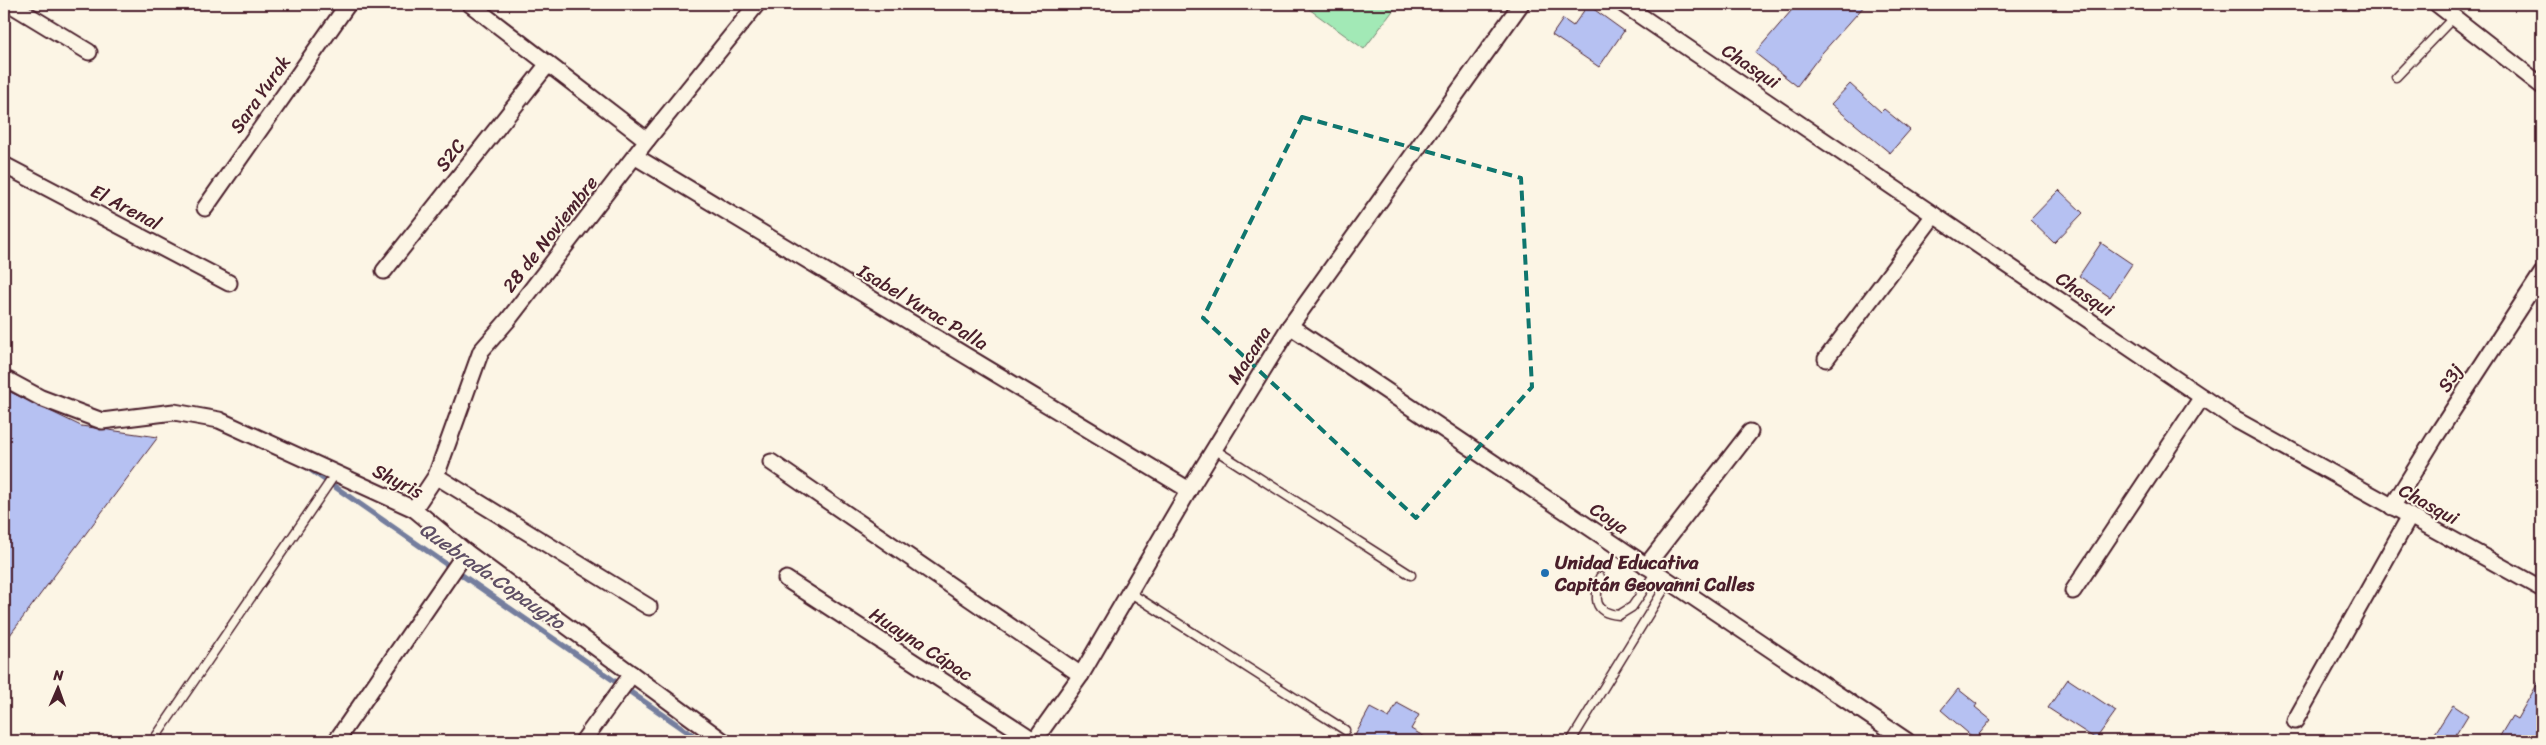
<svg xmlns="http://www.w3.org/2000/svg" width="2546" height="745" viewBox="0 0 2546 745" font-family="Sriracha,sans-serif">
<rect width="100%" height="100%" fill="#fcf5e5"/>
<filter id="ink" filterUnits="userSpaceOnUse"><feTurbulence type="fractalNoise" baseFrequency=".02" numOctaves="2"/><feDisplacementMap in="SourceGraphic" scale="10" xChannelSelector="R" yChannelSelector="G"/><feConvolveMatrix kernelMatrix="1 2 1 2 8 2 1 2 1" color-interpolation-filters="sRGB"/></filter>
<g filter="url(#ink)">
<polygon fill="#a2e9b6" stroke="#768470" points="1302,4 1398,4 1364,49"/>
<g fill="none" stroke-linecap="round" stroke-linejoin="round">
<polyline stroke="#757e9e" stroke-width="5.5" points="305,466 701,741"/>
</g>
<g fill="#b6c1f2" stroke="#4a1f2b">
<polygon points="1797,4 1866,4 1822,53 1797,86 1755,53"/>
<polygon points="1588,5 1624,31 1599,67 1552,35 1563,19 1573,26"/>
<polygon points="1850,84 1881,112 1884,109 1910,130 1890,153 1831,104"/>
<polygon points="2059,190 2083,213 2054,243 2030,220"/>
<polygon points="2101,243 2132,264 2110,297 2079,276"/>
<polygon points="4,389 81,426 158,437 4,643"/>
<polygon points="2542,676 2542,741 2497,741 2512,716 2517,719"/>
<polygon points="2068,679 2116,711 2096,739 2048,708"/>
<polygon points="1958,689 1977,704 1975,707 1991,720 1975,739 1941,710"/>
<polygon points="1397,703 1419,715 1411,729 1432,741 1352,741 1370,708 1389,718"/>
<polygon points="2453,705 2468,715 2452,741 2430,741"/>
</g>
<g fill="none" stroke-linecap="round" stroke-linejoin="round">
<g stroke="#4a1f2b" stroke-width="11">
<g id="lane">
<polyline points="2396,77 2454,17"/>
<polyline points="1214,449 1411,575"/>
<path d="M1600 577C1595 597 1592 613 1619 615L1632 607 1656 572"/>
<polyline points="1129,592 1345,730"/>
<polyline points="153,741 336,473"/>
<polyline points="1571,741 1669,581"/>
</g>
</g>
<g stroke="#4a1f2b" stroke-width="19">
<g id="street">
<polyline points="10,4 89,52"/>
<polyline points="470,4 647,140"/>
<polyline points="1623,4 2236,420 2542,589"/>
<polyline points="2437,4 2542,86"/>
<polyline points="636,157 1189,490"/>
<polyline points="4,165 229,283"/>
<polyline points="205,208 348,4"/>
<polyline points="384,271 548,64"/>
<polyline points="1290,326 1907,741"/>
<polyline points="1826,359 1934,215"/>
<polyline points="4,378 41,398 102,421 174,412 219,420 414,509 466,552 723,741"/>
<polyline points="771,462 1081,675"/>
<polyline points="436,476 649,607"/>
<polyline points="2392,507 2434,439 2542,273"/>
<polyline points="414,509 436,476 481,351 508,320 647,140 757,4"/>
<polyline points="1646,566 1750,432"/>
<polyline points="786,579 1035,741"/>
<polyline points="2073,591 2202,397"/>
<polyline points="2295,721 2410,516"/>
<polyline points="336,741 466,552"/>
<polyline points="583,741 632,674"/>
<polyline points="1034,741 1081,675 1189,490 1290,326 1521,4"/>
</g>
</g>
<use href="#lane" stroke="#fcf5e5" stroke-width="8"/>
<use href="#street" stroke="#fcf5e5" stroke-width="15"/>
</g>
</g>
<path fill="none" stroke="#0f766e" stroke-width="4" stroke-dasharray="10 6" stroke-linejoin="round" d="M1302 117 1521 178 1532 387 1416 518 1203 318Z"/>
<circle fill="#1f6fb2" stroke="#fcf5e5" stroke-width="2" cx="1545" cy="573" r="5"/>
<g text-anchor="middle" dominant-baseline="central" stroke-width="4" stroke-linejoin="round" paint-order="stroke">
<g font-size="19" fill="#4a1f2b" stroke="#fcf5e5">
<text transform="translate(1751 66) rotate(34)">Chasqui</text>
<text transform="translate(260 94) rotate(-55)">Sara Yurak</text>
<text transform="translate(450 155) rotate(-52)">S2C</text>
<text transform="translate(126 207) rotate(28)">El Arenal</text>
<text transform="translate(550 234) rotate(-52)">28 de Noviembre</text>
<text transform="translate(2085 294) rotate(34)">Chasqui</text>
<text transform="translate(923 307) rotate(31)">Isabel Yurac Palla</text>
<text transform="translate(1249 355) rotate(-58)">Macana</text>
<text transform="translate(2450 378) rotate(-56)">S3j</text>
<text transform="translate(398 481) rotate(27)">Shyris</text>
<text transform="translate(2429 504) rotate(29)">Chasqui</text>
<text transform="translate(1609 518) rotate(34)">Coya</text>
<text transform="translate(921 644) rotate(33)">Huayna Cápac</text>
</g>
<g font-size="19" font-weight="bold" fill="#4a1f2b" stroke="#fcf5e5" text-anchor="start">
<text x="1555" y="562">Unidad Educativa<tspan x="1555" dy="22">Capitán Geovanni Calles</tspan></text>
</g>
<g font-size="20" font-style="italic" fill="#5f4f65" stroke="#fcf5e5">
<text transform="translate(492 576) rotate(35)">Quebrada Copaugto</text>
</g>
</g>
<rect width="2546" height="745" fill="none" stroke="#fcf5e5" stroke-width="20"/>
<rect x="10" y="10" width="2526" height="725" fill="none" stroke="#4a1f2b" stroke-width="2" filter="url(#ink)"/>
<g transform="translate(58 688) rotate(2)" stroke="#fcf5e5" stroke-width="4" paint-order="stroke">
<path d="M0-4L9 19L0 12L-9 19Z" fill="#4a1f2b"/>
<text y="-8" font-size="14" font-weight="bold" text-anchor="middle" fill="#4a1f2b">N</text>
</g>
</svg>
